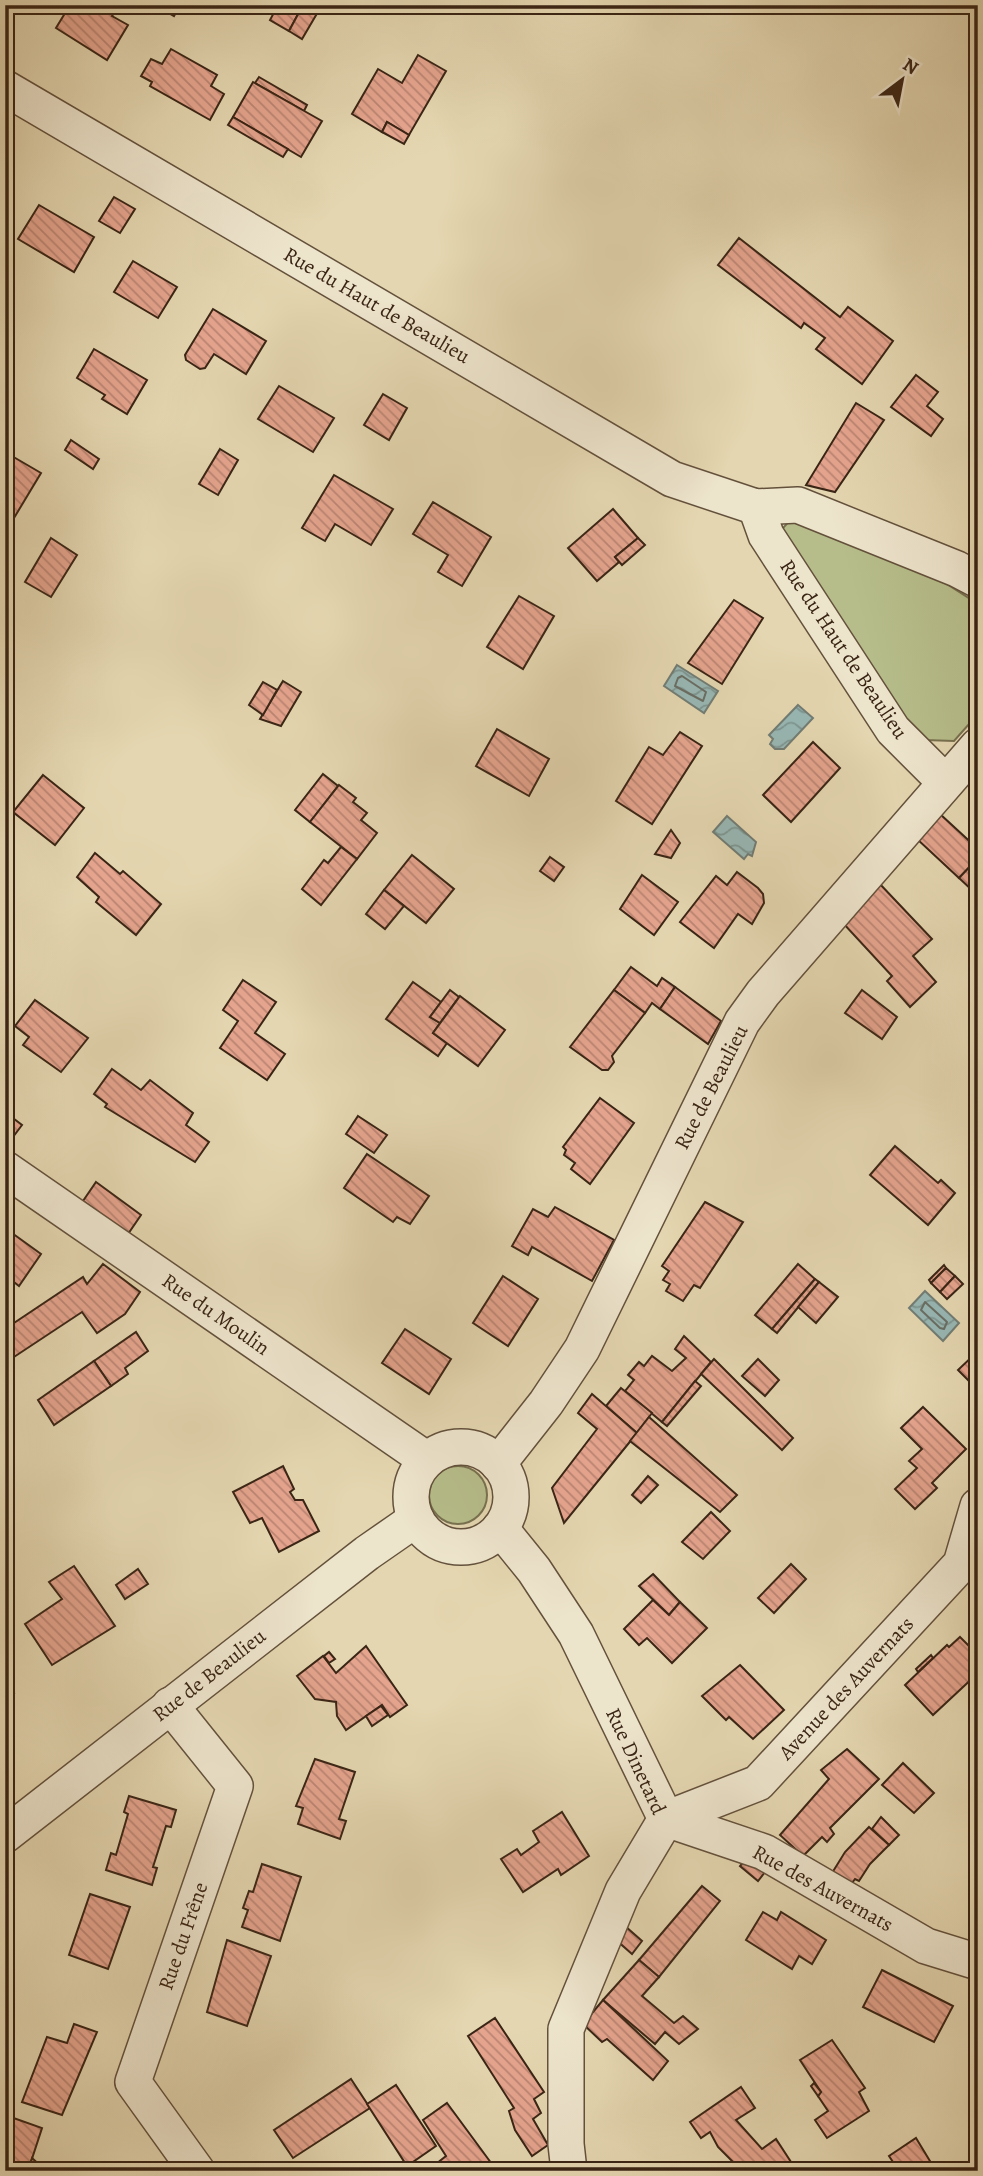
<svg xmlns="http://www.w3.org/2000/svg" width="983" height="2176" viewBox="0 0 983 2176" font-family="Alegreya,serif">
<defs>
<pattern id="water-waves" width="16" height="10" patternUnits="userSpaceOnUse" patternTransform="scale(1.75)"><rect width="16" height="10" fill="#98b7b4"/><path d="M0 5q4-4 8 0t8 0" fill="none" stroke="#7d9591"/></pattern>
<pattern id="building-back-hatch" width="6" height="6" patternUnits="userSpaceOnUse" patternTransform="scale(1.75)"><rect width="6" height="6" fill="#e5a48e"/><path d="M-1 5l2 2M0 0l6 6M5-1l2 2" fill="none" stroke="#bb8573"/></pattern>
</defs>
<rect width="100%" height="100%" fill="#e4d6b0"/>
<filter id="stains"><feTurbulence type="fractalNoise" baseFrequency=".00286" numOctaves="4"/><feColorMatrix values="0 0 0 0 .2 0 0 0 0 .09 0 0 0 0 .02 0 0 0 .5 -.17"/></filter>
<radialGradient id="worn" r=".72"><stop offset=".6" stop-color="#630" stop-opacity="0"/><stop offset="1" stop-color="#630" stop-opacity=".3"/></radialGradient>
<g fill="#b6bd8a" stroke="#787150" stroke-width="2">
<polygon points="791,519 942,581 978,604 978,714 954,741 925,740 913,730 784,539 783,528"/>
<circle cx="458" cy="1495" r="29"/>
</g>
<g fill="url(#water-waves)" stroke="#727d74" stroke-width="2">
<polygon points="677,665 718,691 704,713 664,686"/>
<polygon points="798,705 813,718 784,749 775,749 770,744 773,739 769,735"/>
<polygon points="727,816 756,842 752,856 748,854 744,859 713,832"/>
<polygon points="925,1291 959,1323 943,1341 909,1308"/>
</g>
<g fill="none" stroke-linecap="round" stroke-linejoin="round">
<g stroke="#696e64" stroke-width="2">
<polygon points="682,676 706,692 703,701 675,686 678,678"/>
<polygon points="925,1302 947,1322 944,1329 940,1328 921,1310"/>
</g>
</g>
<g fill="url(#building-back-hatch)" stroke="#3a2515" stroke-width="2">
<polygon points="70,5 106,5 116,11 112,16 128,25 107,60 56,28"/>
<polygon points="164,5 180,5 174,16 162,9"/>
<polygon points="278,5 303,5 289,31 270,20"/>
<polygon points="303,5 322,5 302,39 289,31"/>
<polygon points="171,49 217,75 211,86 224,94 210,120 150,86 152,82 141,76 151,59 162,64"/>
<polygon points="418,55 446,71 409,135 387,122 382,132 352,114 378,69 402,83"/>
<polygon points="259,77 307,105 304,111 255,83"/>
<polygon points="253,82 322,121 301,157 233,117"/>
<polygon points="233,117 288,149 283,157 228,125"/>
<polygon points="387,122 409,135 404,144 382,132"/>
<polygon points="114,197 135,209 120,233 99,221"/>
<polygon points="39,205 94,237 74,272 18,239"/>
<polygon points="739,238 840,317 848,307 893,341 862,384 816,349 825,338 804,323 801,328 718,265"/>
<polygon points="133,261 177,287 158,318 114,292"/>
<polygon points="213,309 266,341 246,374 214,354 205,368 200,369 186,360 185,355"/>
<polygon points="94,349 147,380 127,414 102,399 105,395 77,378"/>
<polygon points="916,375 938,392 927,406 943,419 931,436 891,407"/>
<polygon points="279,386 334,418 313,452 258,419"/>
<polygon points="383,394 407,408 389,440 364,425"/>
<polygon points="856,403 884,420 835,492 806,485"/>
<polygon points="71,440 99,459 93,469 65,450"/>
<polygon points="220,449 238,460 218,495 199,484"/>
<polygon points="5,452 41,473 5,533"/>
<polygon points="334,475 393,509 371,545 335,524 325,541 302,528"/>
<polygon points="433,502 491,537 462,586 438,572 448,555 413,534"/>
<polygon points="613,509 638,538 615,557 619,562 597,581 568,548"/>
<polygon points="978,535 978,554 970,550"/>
<polygon points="51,538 77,555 51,597 25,582"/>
<polygon points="638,538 645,545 622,565 615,557"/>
<polygon points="519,596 554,616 523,669 487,647"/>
<polygon points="734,600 763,618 722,684 688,663"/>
<polygon points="283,681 301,692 281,726 260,719"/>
<polygon points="263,682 277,690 263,715 249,705"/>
<polygon points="497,729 549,759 529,796 476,766"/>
<polygon points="680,732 702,746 652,824 616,801 649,747 663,755"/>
<polygon points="813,742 840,768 791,822 763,795"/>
<polygon points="323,774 338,786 310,822 295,810"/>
<polygon points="43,775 84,808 55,845 13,812"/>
<polygon points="339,785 356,798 353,802 367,813 361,820 377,833 357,859 310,822"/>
<polygon points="940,814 978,849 978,858 959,878 917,839"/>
<polygon points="671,830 680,843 671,858 655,854"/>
<polygon points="341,847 357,859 321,905 302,889 324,860 328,863"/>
<polygon points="95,853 120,874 123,871 161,904 136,935 96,902 99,897 77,877"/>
<polygon points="412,855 454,889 426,923 384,890"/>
<polygon points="550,857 564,867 554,881 540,871"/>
<polygon points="978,858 978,887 974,892 959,878"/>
<polygon points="737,872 758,888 763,894 764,903 752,924 738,914 714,948 680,922 716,876 727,885"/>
<polygon points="642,875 678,902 654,935 620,909"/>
<polygon points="878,882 932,939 913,956 936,982 910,1007 887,981 892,976 842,922"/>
<polygon points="384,890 404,906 385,929 366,914"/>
<polygon points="631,967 657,986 662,978 675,987 660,1009 652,1003 645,1013 614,990"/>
<polygon points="243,980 276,1002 255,1033 285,1054 267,1080 220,1048 238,1021 223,1010"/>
<polygon points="413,982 441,1002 430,1017 440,1023 433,1033 447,1043 438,1056 386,1019"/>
<polygon points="675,987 721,1021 708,1044 660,1009"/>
<polygon points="450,990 459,997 440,1023 430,1017"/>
<polygon points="614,990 645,1013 612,1056 614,1062 608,1070 602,1070 570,1047"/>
<polygon points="862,990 897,1017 882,1039 845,1013"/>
<polygon points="460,996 505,1030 478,1066 433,1033"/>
<polygon points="35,1000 88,1038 61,1072 23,1045 29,1037 15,1026"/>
<polygon points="112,1069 141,1090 150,1080 193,1113 186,1125 209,1142 195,1162 105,1107 107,1104 94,1094"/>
<polygon points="600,1098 634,1123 590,1184 571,1169 575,1163 564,1155 566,1150 563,1147"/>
<polygon points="5,1112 22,1125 7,1145 5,1144"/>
<polygon points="358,1116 387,1135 374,1153 346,1134"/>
<polygon points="895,1146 938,1183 941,1180 955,1193 928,1225 870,1175"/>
<polygon points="367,1154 429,1196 410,1224 397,1217 393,1222 344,1188"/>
<polygon points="96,1182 141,1215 128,1234 83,1201"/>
<polygon points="705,1202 743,1222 700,1288 694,1285 683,1301 666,1291 670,1284 663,1280 669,1271 662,1266"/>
<polygon points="555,1207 614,1240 592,1281 532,1247 528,1255 512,1246 533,1209 548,1217"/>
<polygon points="5,1228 41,1254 19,1286 5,1275"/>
<polygon points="103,1264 140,1292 125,1314 97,1333 82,1312 14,1357 5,1344 5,1329 83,1277 87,1284"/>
<polygon points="798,1264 815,1279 772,1329 755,1315"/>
<polygon points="944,1265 946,1268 931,1283 929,1280"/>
<polygon points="946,1268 955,1276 940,1292 931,1283"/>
<polygon points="503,1276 538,1299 508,1346 473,1323"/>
<polygon points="955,1276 963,1284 947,1299 940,1292"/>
<polygon points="815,1279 819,1282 777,1333 772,1329"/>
<polygon points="819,1282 838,1297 816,1323 798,1307"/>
<polygon points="405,1329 451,1359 429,1394 382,1363"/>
<polygon points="136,1332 148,1351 125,1368 128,1374 111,1386 94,1361"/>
<polygon points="684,1336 711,1362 662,1422 625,1391 634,1380 628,1375 639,1362 644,1366 652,1356 672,1371 686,1358 675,1349"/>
<polygon points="978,1351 978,1390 958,1370"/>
<polygon points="714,1359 793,1438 782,1450 701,1374"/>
<polygon points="758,1359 779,1380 765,1396 742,1376"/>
<polygon points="94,1361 111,1386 54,1425 38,1400"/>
<polygon points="695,1381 701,1386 667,1426 662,1422"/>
<polygon points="621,1388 652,1413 637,1433 606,1406"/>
<polygon points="592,1394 637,1433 564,1523 552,1488 597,1429 578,1413"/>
<polygon points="923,1407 966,1449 932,1483 937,1488 915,1509 895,1489 917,1468 909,1461 922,1449 901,1428"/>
<polygon points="649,1417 737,1495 720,1512 630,1441"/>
<polygon points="283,1466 294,1489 290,1492 295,1500 303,1500 319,1531 279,1552 262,1518 250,1523 233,1492"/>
<polygon points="648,1476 658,1485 641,1503 632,1495"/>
<polygon points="711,1512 730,1531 703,1559 682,1542"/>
<polygon points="791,1564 806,1579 774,1613 758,1598"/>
<polygon points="74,1566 115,1626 52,1665 25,1624 62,1599 49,1582"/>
<polygon points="138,1569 148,1584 125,1599 116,1585"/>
<polygon points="653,1574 680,1602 669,1615 639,1586"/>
<polygon points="653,1600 669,1615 680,1602 707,1628 672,1663 647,1638 639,1645 624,1629"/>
<polygon points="960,1637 978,1655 978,1673 933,1715 905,1685 947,1645 949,1647"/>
<polygon points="366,1646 407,1705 390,1717 382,1705 346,1730 337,1716 336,1702 315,1699 297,1676 323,1656 336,1673"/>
<polygon points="329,1652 335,1659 329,1663 324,1656"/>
<polygon points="931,1655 933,1658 918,1672 916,1669"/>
<polygon points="740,1665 784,1710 753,1739 729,1717 726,1720 702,1696"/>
<polygon points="5,1679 14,1693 5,1699"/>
<polygon points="381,1706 388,1715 372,1726 366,1716"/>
<polygon points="847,1749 879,1779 830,1828 834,1834 827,1842 822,1837 803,1856 780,1835 829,1779 821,1770"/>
<polygon points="315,1759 355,1772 339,1819 346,1821 340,1839 298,1824 303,1808 296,1806"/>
<polygon points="903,1763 934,1793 914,1813 882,1785"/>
<polygon points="129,1796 176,1810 171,1827 166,1826 153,1867 157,1868 152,1885 106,1870 111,1853 116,1855 128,1814 124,1812"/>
<polygon points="562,1812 589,1856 561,1875 558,1869 523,1892 501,1859 517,1849 521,1855 539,1842 533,1831"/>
<polygon points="881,1817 899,1835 889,1845 872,1829"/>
<polygon points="869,1827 889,1845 870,1864 859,1881 855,1879 852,1883 832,1873 845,1852"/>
<polygon points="750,1854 769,1867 758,1881 740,1866"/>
<polygon points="262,1864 301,1877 280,1941 242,1927 248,1910 243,1908 249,1891 253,1892"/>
<polygon points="702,1886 720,1901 659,1977 639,1960"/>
<polygon points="90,1894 130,1907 108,1969 69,1955"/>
<polygon points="763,1912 777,1920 781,1912 826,1940 812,1964 799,1956 792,1969 746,1940"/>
<polygon points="625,1926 642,1941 632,1954 615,1939"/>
<polygon points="227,1940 271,1956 247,2026 207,2012"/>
<polygon points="639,1960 659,1977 642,1996 674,2023 683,2016 698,2029 679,2044 665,2032 655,2044 603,2000"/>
<polygon points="882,1970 953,2006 934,2042 863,2007"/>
<polygon points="603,2000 668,2061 653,2080 607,2039 602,2042 583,2024"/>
<polygon points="495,2018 544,2092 534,2099 541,2113 533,2119 548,2145 532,2156 515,2130 509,2111 514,2108 468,2036"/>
<polygon points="74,2024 97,2032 62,2115 22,2102 47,2037 67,2043"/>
<polygon points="832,2040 865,2088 859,2092 869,2111 827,2138 815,2120 828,2111 818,2096 821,2092 800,2060"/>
<polygon points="351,2079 370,2108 293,2158 274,2130"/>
<polygon points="814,2083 821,2092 818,2096 811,2086"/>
<polygon points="396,2085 436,2146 407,2166 367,2104"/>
<polygon points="741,2087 755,2108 736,2120 762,2149 776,2139 791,2162 777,2171 747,2171 744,2167 741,2170 718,2147 710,2132 701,2138 690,2122"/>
<polygon points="447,2103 497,2171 441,2171 436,2164 446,2156 423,2120"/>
<polygon points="5,2115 42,2128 30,2165 37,2171 5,2171"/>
<polygon points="916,2138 936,2171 899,2171 889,2156"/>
<polygon points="32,2158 43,2168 40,2171 30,2165"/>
</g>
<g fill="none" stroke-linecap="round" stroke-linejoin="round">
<g stroke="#64513c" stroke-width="38">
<g id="minor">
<polyline points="5,88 672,479 756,507 798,505 957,569 978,580"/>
<polyline points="756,507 766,535 893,730 945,782"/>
<polyline points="5,1169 427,1460"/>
<circle cx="461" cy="1497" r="50"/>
<polyline points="498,1464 546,1403 582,1349 742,1022 763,993 978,746"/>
<polyline points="500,1528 534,1570 576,1634 666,1819"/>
<polyline points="170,1705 235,1786 133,2082 197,2171"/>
<polyline points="666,1819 758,1783 961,1564 978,1506"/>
<polyline points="666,1819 764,1852 926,1946 978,1962"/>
<polyline points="5,1835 367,1553 416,1519"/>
<polyline points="569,2171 566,2144 566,2029 623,1891 666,1819"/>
</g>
</g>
<use href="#minor" stroke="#ede4cc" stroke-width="35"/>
</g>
<g text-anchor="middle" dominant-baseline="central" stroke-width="6" stroke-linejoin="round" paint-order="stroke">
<g font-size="21" fill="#3a2515" stroke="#ede4cc">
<text transform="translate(377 305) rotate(30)">Rue du Haut de Beaulieu</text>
<text transform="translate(844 649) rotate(56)">Rue du Haut de Beaulieu</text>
<text transform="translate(711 1087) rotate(-63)">Rue de Beaulieu</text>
<text transform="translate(216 1314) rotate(35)">Rue du Moulin</text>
<text transform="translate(209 1675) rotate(-38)">Rue de Beaulieu</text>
<text transform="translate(846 1688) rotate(-47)">Avenue des Auvernats</text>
<text transform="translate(636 1761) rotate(65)">Rue Dinetard</text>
<text transform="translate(823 1888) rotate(29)">Rue des Auvernats</text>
<text transform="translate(183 1936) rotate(-71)">Rue du Frêne</text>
</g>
</g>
<rect width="983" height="2176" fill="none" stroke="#e4d6b0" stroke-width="28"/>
<rect x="7" y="7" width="969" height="2162" fill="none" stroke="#3a2515" stroke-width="3.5"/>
<rect x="14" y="14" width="955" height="2148" fill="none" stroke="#3a2515" stroke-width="2"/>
<g transform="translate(902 80) rotate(32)" stroke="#ede4cc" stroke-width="5" paint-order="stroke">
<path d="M0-5L12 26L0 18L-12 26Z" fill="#3a2515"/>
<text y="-10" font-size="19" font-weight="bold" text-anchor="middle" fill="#3a2515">N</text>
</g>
<rect width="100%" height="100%" filter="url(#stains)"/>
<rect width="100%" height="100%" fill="url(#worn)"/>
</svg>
